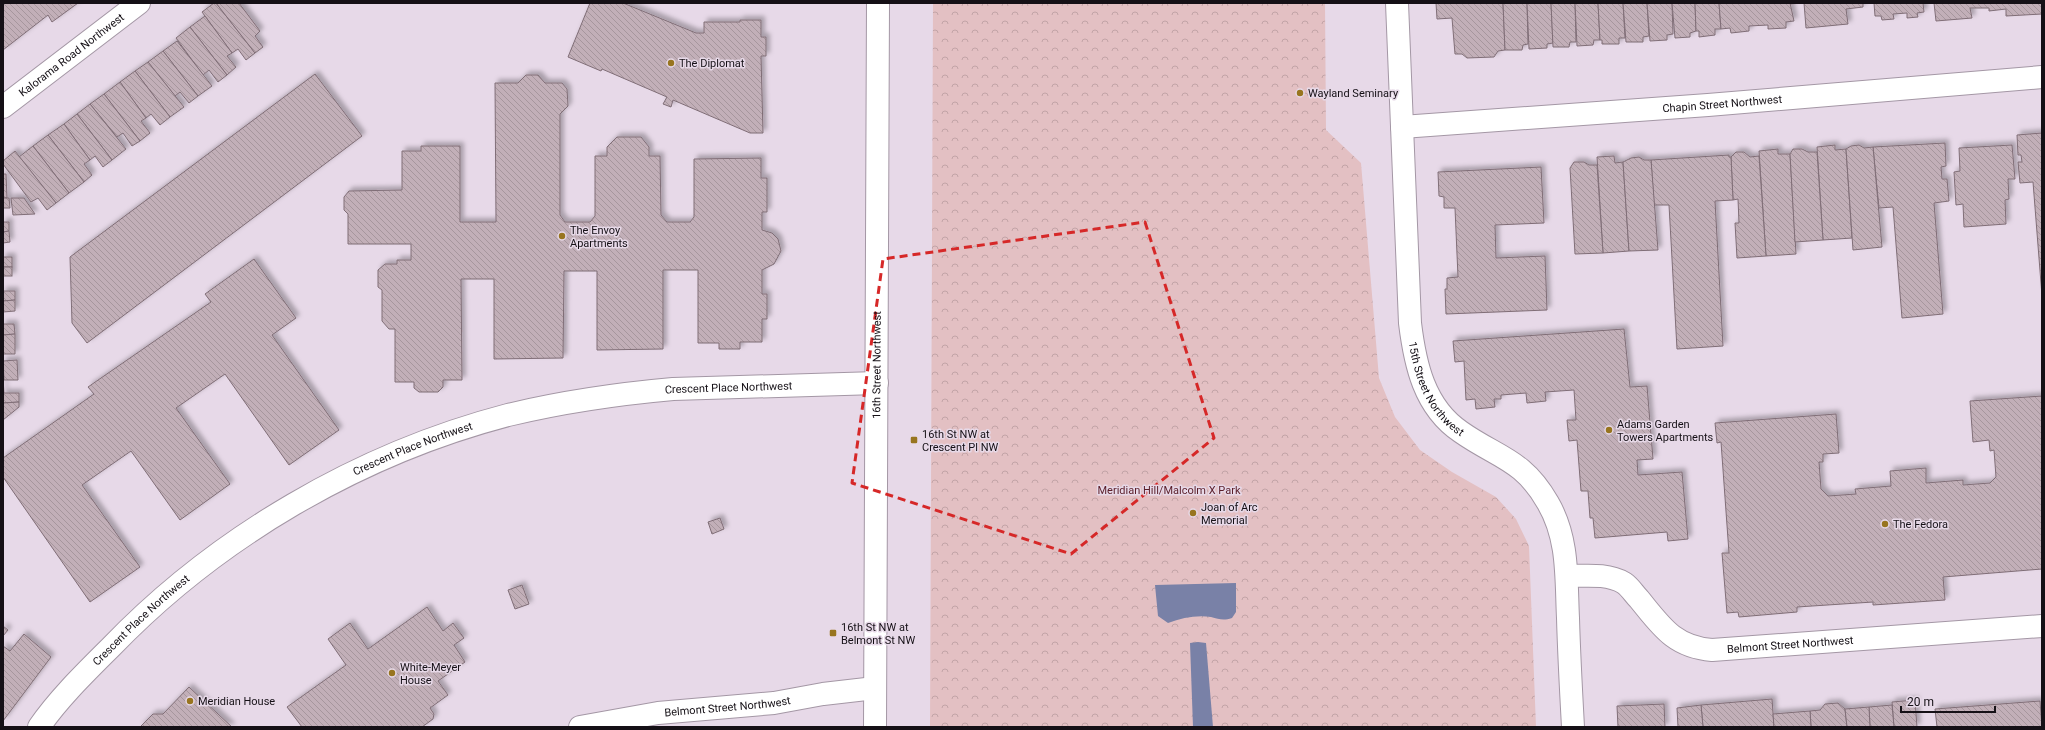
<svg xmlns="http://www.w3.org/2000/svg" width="2045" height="730" viewBox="0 0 2045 730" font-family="Roboto,sans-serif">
<defs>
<pattern id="park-crowns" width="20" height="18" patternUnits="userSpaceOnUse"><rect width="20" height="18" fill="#e3c0c3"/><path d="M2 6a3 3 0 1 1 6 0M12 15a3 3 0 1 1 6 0" fill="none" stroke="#c2a4a7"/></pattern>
<pattern id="building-back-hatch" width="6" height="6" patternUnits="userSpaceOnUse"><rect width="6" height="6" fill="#c2afb8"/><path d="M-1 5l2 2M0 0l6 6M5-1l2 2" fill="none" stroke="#a6969d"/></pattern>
<filter id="shadow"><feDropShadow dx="3.5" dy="-3.5" stdDeviation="2" flood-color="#0004"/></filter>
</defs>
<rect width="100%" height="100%" fill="#e7d9e8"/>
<polygon fill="url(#park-crowns)" points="933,3 1325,3 1326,130 1361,163 1379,378 1395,417 1420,450 1452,472 1496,497 1516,519 1529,546 1536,727 930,727"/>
<g fill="#7981a7">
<path d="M1236 583V612L1232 618C1223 621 1219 619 1211 617 1196 615 1182 618 1168 623L1158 616 1155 585Z"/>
<polygon points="1198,642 1206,643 1213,727 1193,727 1190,643"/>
</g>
<g fill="url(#building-back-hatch)" stroke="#806e77" filter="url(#shadow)">
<polygon points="3,3 78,3 52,22 48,15 3,50"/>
<polygon points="214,3 216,3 255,53 246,60 238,49 232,53 202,12"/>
<polygon points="216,3 239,3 260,31 255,36 263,47 255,53"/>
<polygon points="590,3 623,3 696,33 704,33 704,22 740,22 740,20 761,20 761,37 766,37 766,56 761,56 763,133 750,133 673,100 671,107 663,104 667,97 602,69 601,71 568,57"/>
<polygon points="1436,3 1503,3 1505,50 1498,51 1494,57 1467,58 1462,54 1455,54 1452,18 1437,19"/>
<polygon points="1503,3 1527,3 1528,44 1523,45 1522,50 1505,50"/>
<polygon points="1527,3 1551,3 1553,43 1547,44 1547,48 1529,49"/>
<polygon points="1551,3 1575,3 1576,42 1570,42 1569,47 1553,47"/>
<polygon points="1575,3 1598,3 1600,40 1594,40 1593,45 1577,46"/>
<polygon points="1598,3 1623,3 1625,38 1619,38 1619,44 1602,44 1602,40 1600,40"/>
<polygon points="1623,3 1647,3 1649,36 1643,37 1643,42 1626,42"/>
<polygon points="1647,3 1672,3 1673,34 1667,35 1667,40 1650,41"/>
<polygon points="1672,3 1695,3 1696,31 1690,33 1690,37 1675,38"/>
<polygon points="1695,3 1719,3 1721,29 1715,29 1715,35 1699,37 1699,31 1696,31"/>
<polygon points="1719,3 1790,3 1794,21 1786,22 1786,28 1768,29 1768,25 1749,26 1749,31 1731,33 1730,28 1721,29"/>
<polygon points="1790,3 1863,3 1863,7 1846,9 1848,24 1806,28 1804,3 1790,4"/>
<polygon points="1874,3 1923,3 1924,12 1917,13 1918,17 1907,18 1907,13 1893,14 1894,19 1882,20 1881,16 1875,16"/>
<polygon points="1934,3 2042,3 2042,14 2006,16 2006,9 1989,11 1989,8 1970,8 1972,18 1936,21"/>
<polygon points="205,16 232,53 227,56 236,67 227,75 190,27"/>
<polygon points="190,27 227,75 218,82 209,70 203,75 176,38"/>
<polygon points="177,41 212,86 198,96 163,51"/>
<polygon points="163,51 198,96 189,103 180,92 175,96 148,62"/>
<polygon points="148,62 184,107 170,117 135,71"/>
<polygon points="135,71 170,117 160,125 151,114 146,118 120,82"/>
<polygon points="315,74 362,136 87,343 72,323 70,257"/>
<polygon points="526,75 538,75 545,83 562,83 567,89 568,106 560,114 560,215 565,222 590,222 595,216 595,156 607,156 607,147 617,137 641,137 649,147 649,156 660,156 661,215 667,222 690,222 694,217 694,159 761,158 761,178 767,178 767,212 762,212 762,230 772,233 778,239 781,251 774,264 762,270 762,294 767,294 767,319 762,319 762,342 740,342 740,349 719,349 719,343 698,343 698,270 663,270 663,349 597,350 597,271 564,271 563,358 494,359 494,279 461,279 462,380 443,380 443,387 438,392 419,392 414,388 414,382 395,382 395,329 389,329 382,321 382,290 378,287 378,270 385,264 397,264 397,260 411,260 411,244 348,244 348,214 344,210 344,197 349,191 402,190 402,151 421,151 421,146 460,146 460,222 496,222 495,83 518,83"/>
<polygon points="120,82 146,118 141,121 150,133 140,141 104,94"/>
<polygon points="104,94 140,141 132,146 123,133 117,137 90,104"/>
<polygon points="90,104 126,149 112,160 77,114"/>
<polygon points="77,114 112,160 103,167 95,156 90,160 64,124"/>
<polygon points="64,124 90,160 84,164 92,175 84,182 48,135"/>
<polygon points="2042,133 2042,296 2033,182 2020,183 2018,162 2022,162 2021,155 2018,155 2017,135"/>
<polygon points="48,135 84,182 69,193 33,146"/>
<polygon points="1945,143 1946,166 1941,167 1942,179 1947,179 1949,201 1934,203 1943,314 1902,318 1893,207 1879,208 1873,147"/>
<polygon points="1835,145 1835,150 1846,149 1852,238 1823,240 1817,147"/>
<polygon points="1859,145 1864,148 1873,147 1882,247 1853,250 1846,149 1851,146"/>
<polygon points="2012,145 2015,179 2008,179 2009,199 2005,200 2006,224 1964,227 1963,204 1956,205 1954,172 1960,171 1959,148"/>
<polygon points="33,146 69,193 56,203 19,157"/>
<polygon points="1778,149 1778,154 1790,154 1796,254 1766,256 1759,151"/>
<polygon points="1793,149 1802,149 1808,152 1817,152 1823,240 1795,242 1790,154"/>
<polygon points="15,151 56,203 47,210 38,198 31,202 3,164 3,161"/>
<polygon points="1736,152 1744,152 1750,157 1759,156 1766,256 1737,258 1735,223 1739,223 1738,199 1733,200 1731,157"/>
<polygon points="1729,155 1729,157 1731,157 1733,200 1715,201 1723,346 1677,349 1669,205 1654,205 1651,160"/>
<polygon points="1614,156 1615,163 1623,162 1629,251 1603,253 1597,157"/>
<polygon points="1639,157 1644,160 1651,160 1658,250 1629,251 1623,162 1631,158"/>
<polygon points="1574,162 1584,162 1589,165 1597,165 1603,253 1575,254 1570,168"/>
<polygon points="1541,167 1544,223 1495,225 1496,258 1545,256 1547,310 1446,314 1445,289 1447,289 1447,278 1458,277 1455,208 1444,208 1444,197 1439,196 1438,172"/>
<polygon points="3,174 6,174 7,198 3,198"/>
<polygon points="3,198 9,198 10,208 3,208"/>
<polygon points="11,198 24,198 35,214 13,215"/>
<polygon points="3,222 9,222 9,231 3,232"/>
<polygon points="9,231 10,242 3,243 3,232"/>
<rect x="3" y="257" width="9" height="10"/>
<polygon points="254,259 296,318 272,335 339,430 289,465 225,374 176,408 230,484 180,520 131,451 82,485 140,567 90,602 3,477 3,458 94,394 88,387 211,302 205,294"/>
<rect x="3" y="267" width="9" height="9"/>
<polygon points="3,291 15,291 15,300 3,301"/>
<polygon points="15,300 15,311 3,312 3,301"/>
<polygon points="3,324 14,324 15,334 3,335"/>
<polygon points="1624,329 1630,387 1647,386 1653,459 1637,460 1638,475 1682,472 1688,539 1668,541 1667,532 1595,538 1593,518 1590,518 1588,491 1581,491 1577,440 1569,441 1567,420 1576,420 1574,390 1545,392 1546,401 1527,403 1526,393 1501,395 1501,399 1494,399 1495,407 1476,409 1475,399 1466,400 1464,361 1455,362 1453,341"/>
<polygon points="15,334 15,354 3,354 3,335"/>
<polygon points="17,360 18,380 4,380 3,361"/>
<polygon points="3,378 4,393 19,393 19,402 3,403"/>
<polygon points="2042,396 2042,569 1943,577 1945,600 1873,605 1873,602 1797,607 1797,612 1739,617 1738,612 1727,613 1722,553 1729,553 1721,442 1717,443 1715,423 1836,414 1839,453 1823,454 1823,462 1819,462 1821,489 1828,496 1856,494 1855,489 1891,486 1890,471 1926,468 1926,483 1963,480 1963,485 1990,483 1996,477 1994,450 1990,451 1989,440 1973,442 1970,401"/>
<polygon points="19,402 19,407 3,420 3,403"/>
<polygon points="720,518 724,529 712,534 708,522"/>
<polygon points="522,585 529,604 515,609 508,590"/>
<polygon points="427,607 443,631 453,623 464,638 454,645 465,662 438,681 448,695 430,708 434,714 433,719 422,727 302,727 287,707 346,665 328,639 350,623 368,649"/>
<polygon points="3,626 8,630 3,636"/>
<polygon points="24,634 51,657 3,721 3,646 10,651"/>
<polygon points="189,687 232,727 140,727 153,714 163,714"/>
<polygon points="1772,699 1774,727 1703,727 1701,705"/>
<polygon points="1915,700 1917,727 1894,727 1892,702"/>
<polygon points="2040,701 2042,727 1937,727 1935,709"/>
<polygon points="1838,703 1845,709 1847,727 1811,727 1810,711 1820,710 1825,704"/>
<polygon points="1664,704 1665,727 1618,727 1617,706"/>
<polygon points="1701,705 1703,727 1678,727 1677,708"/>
<polygon points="1892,705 1894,727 1870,727 1869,707"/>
<polygon points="1869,707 1870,727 1847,727 1845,709"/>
<polygon points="1810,711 1811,727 1774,727 1773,714"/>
</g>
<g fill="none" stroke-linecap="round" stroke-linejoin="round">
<g stroke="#a497a5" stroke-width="24">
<g id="minor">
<path id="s1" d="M1397 3 1410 323C1415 364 1424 407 1461 432 1498 458 1523 459 1548 503 1569 539 1566 579 1568 618 1569 654 1571 691 1573 727"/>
<path id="s2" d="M3 107 139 3"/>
<path id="s3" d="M1402 127 1708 105 2042 77"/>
<path id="s4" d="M1567 576C1586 576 1607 573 1624 583 1630 587 1634 594 1639 599 1661 626 1674 647 1712 650L2042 626"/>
<path id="s5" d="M39 727C59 698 86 672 111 647 217 537 359 454 508 415 562 402 617 394 673 389L877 383"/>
<path id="s6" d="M580 727 658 713 774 703 823 694 875 688"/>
</g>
</g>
<g stroke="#a497a5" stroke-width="24">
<g id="major">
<path id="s7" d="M875 727 878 3"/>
</g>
</g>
<use href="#minor" stroke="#fff" stroke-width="22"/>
<use href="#major" stroke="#fff" stroke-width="22"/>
</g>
<path fill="none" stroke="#d62828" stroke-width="3" stroke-dasharray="8 5" stroke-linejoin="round" d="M1145 222 1214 438 1071 554 852 483 883 259Z"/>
<g fill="#98751f" stroke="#e7d9e8" stroke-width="1.5">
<circle cx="671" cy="63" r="4"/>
<circle cx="1300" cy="93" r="4"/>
<circle cx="562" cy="236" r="4"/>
<circle cx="1609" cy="430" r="4"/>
<rect x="910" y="436" width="8" height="8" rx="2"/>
<circle cx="1193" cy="513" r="4"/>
<circle cx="1885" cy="524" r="4"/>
<rect x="829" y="629" width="8" height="8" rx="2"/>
<circle cx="392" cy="673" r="4"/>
<circle cx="190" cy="701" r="4"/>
</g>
<g text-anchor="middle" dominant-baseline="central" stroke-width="3" stroke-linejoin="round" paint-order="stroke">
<g font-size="11" fill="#151016" stroke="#e7d9e8">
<text stroke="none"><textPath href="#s2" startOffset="86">Kalorama Road Northwest</textPath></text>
<text stroke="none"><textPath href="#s3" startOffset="321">Chapin Street Northwest</textPath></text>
<text stroke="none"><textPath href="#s7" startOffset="362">16th Street Northwest</textPath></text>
<text stroke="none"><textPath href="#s1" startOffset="393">15th Street Northwest</textPath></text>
<text stroke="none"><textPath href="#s5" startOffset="796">Crescent Place Northwest</textPath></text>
<text stroke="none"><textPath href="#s5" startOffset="472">Crescent Place Northwest</textPath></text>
<text stroke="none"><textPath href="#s5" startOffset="148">Crescent Place Northwest</textPath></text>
<text stroke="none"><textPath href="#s4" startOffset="251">Belmont Street Northwest</textPath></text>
<text stroke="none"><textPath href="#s6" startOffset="149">Belmont Street Northwest</textPath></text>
</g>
<g font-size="11" fill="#151016" stroke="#e7d9e8" text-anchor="start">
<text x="679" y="63">The Diplomat</text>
<text x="1308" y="93">Wayland Seminary</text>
<text x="570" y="230">The Envoy<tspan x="570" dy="13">Apartments</tspan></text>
<text x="1617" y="424">Adams Garden<tspan x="1617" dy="13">Towers Apartments</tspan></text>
<text x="922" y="434">16th St NW at<tspan x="922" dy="13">Crescent Pl NW</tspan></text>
<text x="1201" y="507">Joan of Arc<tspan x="1201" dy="13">Memorial</tspan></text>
<text x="1893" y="524">The Fedora</text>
<text x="841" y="627">16th St NW at<tspan x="841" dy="13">Belmont St NW</tspan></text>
<text x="400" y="667">White-Meyer<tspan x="400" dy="13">House</tspan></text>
<text x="198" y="701">Meridian House</text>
</g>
<g font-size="11" fill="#5a1e29" stroke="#e7d9e8">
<text x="1169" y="490">Meridian Hill/Malcolm X Park</text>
</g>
</g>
<rect width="2045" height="730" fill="none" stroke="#151016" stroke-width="8"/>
<path d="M1901 706v6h94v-6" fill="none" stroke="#151016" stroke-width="2"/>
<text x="1907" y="706" font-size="12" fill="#151016" stroke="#e7d9e8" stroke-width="3" paint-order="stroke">20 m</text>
</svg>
